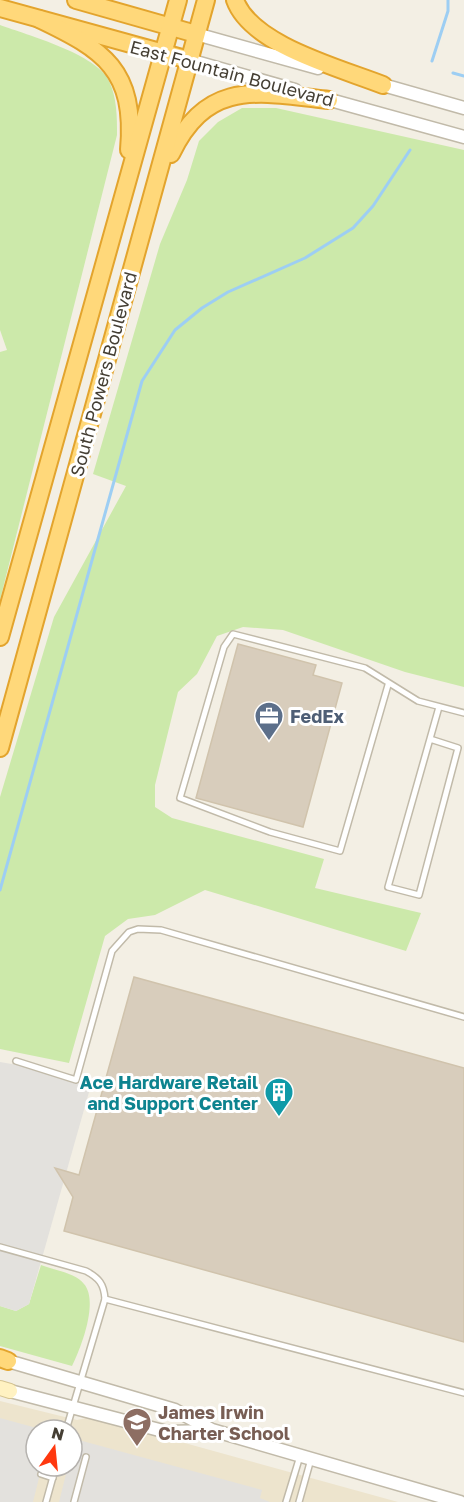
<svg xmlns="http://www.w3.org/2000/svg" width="464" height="1502" viewBox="0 0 464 1502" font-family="'Golos Text',sans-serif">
<rect width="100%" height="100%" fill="#f3efe4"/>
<path fill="#ede4cd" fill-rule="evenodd" d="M0 1401 77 1420 91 1417 398 1502H0ZM36 1430H72V1466H36Z"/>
<g fill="#cce9aa">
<path d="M0 25C27 35 97 54 109 81 117 98 117 117 117 135L0 600V352L7 350 0 330Z"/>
<polygon points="242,108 276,108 464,150 464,687 405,672 283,630 243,627 217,636 197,674 178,692 155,785 155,807 172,818 324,859 315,888 421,913 406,951 205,890 155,915 128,919 105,936 69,1063 0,1049 0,797 54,617 126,486 93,474 160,244 187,180 199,141 218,122"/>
<path d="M41 1265C54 1270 76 1273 84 1284 99 1301 81 1348 72 1366L0 1346V1306L16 1311 29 1304Z"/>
</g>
<g fill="#e3e1dd">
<polygon points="0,1062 93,1078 29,1304 16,1311 0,1306"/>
<polygon points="0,1418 44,1430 36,1430 36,1466 42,1466 33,1502 0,1502"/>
<polygon points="75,1439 262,1490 260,1498 270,1502 59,1502 68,1466 72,1466"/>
</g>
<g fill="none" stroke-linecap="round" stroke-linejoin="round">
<g stroke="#9dcef3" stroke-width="3">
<polyline points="432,61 448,11 448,0"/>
<polyline points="453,73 464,76"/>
<polyline points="0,890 142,381 175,330 202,308 228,292 305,258 353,228 373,206 410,150"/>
</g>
</g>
<g fill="#d8cdbc" stroke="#d0c3ac" stroke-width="1.5">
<polygon points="238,644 316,665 313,675 342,683 303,827 196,798"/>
<polygon points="134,977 464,1068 464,1342 64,1231 73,1197 55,1168 79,1175"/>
</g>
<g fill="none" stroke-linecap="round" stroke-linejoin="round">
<g stroke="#c1baa9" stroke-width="8">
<g id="service">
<polyline points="388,685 340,851 270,832 180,798 224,647 233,634 365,668 418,701 464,713"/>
<polyline points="430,739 458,748 419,895 388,887 439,707"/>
<polyline points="16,1061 76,1080 112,951 129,932 138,929 161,930 464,1017"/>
<path d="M0 1247 86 1271C99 1278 104 1284 105 1299L66 1430"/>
<polyline points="105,1299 464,1393"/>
<polyline points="41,1474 53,1478"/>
<polyline points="46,1502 56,1466"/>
<polyline points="74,1502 86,1457"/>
<polyline points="286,1502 300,1456"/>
<polyline points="299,1502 311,1459"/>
</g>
</g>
<g stroke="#c1baa9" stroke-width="15">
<g id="tertiary">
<polyline points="196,34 318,68"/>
<polyline points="189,60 295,90"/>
<polyline points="376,83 464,108"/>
<polyline points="323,98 464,137"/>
<polyline points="8,1361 175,1410 212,1430 460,1502"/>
<polyline points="10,1391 167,1432 211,1431"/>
</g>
</g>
<g stroke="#d5c491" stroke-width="16">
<polyline id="secondary" points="0,1388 10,1391"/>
</g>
<g stroke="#e3a42d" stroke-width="20">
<g id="trunk">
<polyline points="76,0 196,34"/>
<path d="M235 0C251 45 340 68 383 85"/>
<polyline points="0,8 189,60"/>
<path d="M39 19C104 50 136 70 129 150"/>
<path d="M171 154C207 79 257 92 329 100"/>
<polyline points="0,637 178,0"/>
<polyline points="0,748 206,0"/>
<polyline points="0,1358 8,1361"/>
</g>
</g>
<use href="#service" stroke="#fff" stroke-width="5"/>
<use href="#tertiary" stroke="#fff" stroke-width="12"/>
<use href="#secondary" stroke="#fff2c2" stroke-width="14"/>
<use href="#trunk" stroke="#ffd87a" stroke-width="16"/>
</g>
<defs>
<g id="office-pin" transform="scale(1.5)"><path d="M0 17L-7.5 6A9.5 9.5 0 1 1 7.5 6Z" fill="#5c6f8a" stroke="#fff"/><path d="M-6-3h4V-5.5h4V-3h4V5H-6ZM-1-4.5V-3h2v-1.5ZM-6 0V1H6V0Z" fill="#fff"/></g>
<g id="building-pin" transform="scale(1.5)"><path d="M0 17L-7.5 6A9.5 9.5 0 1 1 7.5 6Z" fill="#0f9aa8" stroke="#fff"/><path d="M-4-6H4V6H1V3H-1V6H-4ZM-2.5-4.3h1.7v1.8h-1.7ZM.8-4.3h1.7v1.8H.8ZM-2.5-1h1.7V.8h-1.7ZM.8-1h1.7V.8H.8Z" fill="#fff"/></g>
<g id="school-pin" transform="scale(1.5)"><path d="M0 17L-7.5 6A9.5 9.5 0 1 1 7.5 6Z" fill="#8d6e63" stroke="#fff"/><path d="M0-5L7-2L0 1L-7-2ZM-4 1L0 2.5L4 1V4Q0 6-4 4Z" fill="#fff"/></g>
</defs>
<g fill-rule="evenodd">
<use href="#office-pin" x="269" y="716"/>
<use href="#building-pin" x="279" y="1092"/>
<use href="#school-pin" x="137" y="1422"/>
</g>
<g text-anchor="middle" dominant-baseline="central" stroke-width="6" stroke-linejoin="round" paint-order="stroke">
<g font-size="18" fill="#453f34" stroke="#fff">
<text transform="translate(232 73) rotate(15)">East Fountain Boulevard</text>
<text transform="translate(103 374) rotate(-75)">South Powers Boulevard</text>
</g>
<g font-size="18" font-weight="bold" fill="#4e5e75" stroke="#fff" text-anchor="start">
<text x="290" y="716">FedEx</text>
</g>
<g font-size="18" font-weight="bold" fill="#0d838f" stroke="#fff" text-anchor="end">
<text x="258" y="1082">Ace Hardware Retail<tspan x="258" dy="21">and Support Center</tspan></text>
</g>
<g font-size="18" font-weight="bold" fill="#785e54" stroke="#fff" text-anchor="start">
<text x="158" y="1412">James Irwin<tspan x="158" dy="21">Charter School</tspan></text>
</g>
</g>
<g transform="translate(54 1448) rotate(15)"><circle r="28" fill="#ffffff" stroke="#b5b2ae" stroke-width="1.5"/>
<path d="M0-4.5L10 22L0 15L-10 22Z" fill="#ff380f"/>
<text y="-9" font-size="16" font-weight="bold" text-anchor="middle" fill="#453f34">N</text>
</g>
</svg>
